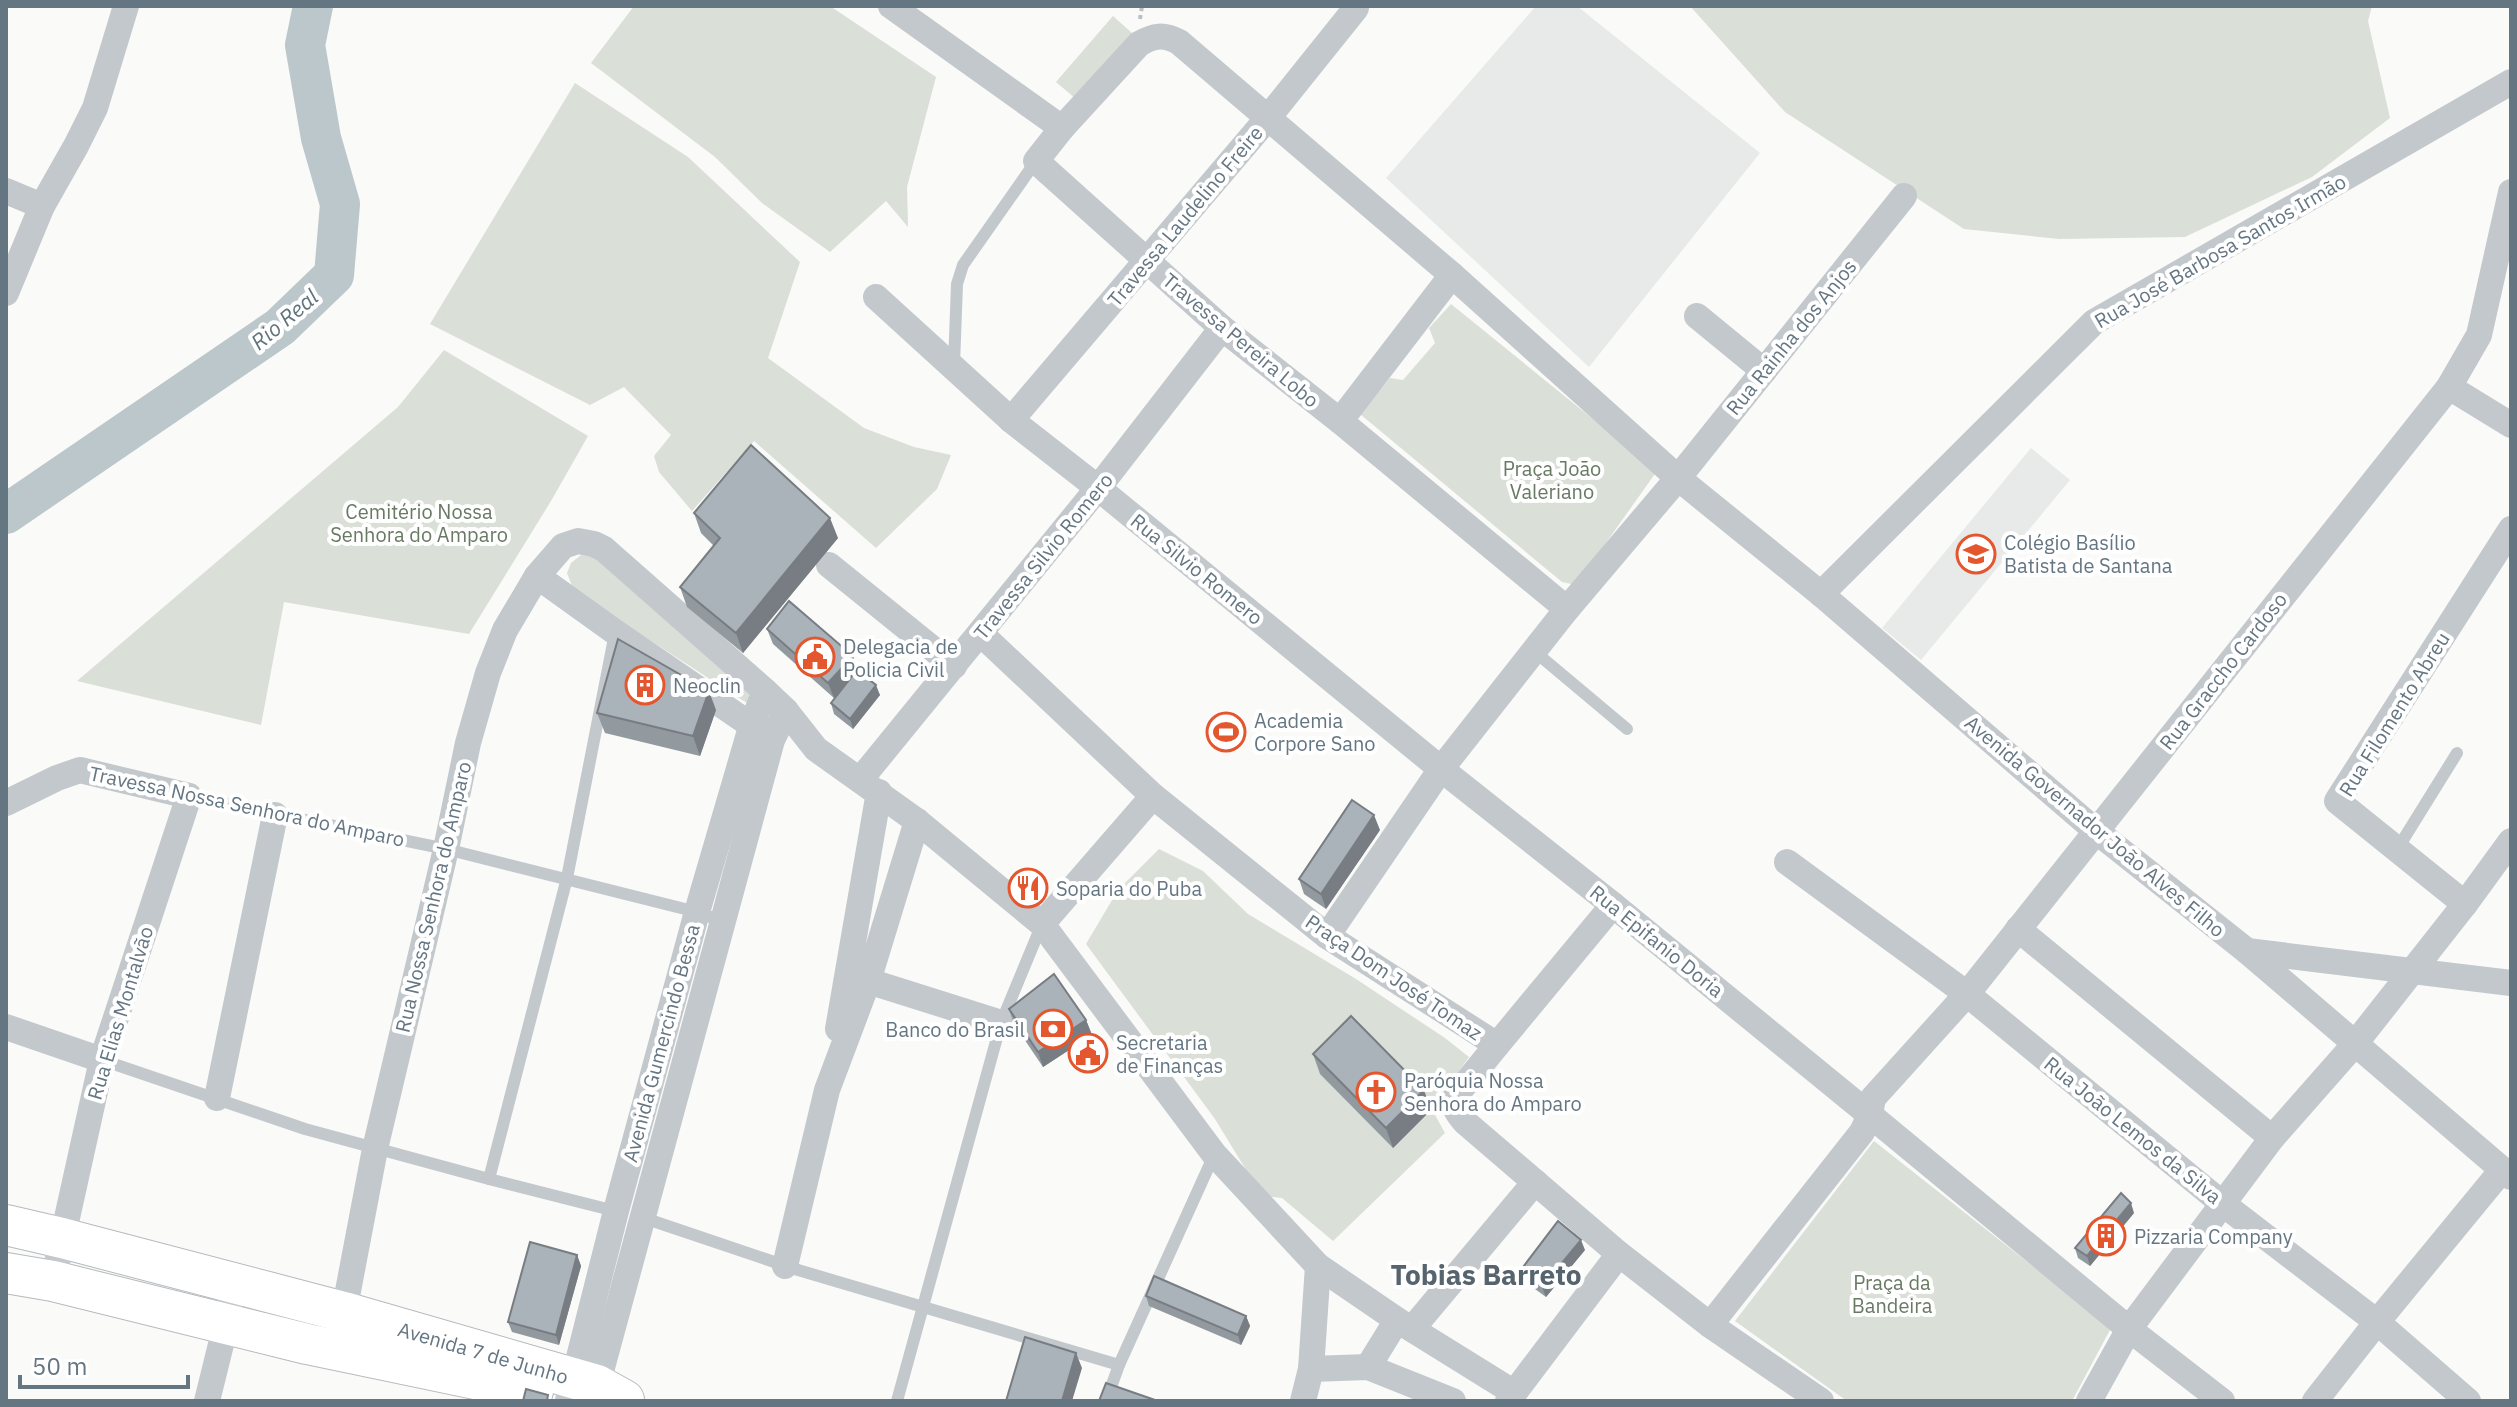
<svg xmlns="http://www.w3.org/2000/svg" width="2517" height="1407" viewBox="0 0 2517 1407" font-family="'IBM Plex Sans',sans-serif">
<rect width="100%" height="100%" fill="#fafaf8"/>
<g fill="#e8e9e9">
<polygon points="1536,6 1577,6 1760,153 1589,367 1386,178"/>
<polygon points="2031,448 2070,480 1921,660 1882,628"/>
</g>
<g fill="#dadfd7">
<polygon points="634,6 830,6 936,77 907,187 908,227 886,201 830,252 762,203 715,157 591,63"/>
<polygon points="1690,6 2372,6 2368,21 2390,118 2312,177 2185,237 2059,239 1964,229 1785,112"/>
<polygon points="1113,16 1133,34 1076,99 1056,82"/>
<polygon points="575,83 688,157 800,262 768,358 864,428 914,447 951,455 937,489 876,548 754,441 692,511 659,472 654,456 671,435 624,387 590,405 430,324"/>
<polygon points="1451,304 1657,471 1576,585 1562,582 1360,414 1390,378 1403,380 1435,343 1429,328"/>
<polygon points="444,350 588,436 551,501 469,634 284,602 261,725 77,681 398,407"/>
<polygon points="581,555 595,556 749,694 751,700 747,703 736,696 574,591 567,573 571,563"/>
<polygon points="1159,849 1203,871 1248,914 1356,979 1445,1038 1469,1057 1446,1089 1434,1113 1445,1133 1333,1241 1282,1198 1262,1196 1215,1119 1086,944 1118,890"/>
<polygon points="1874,1141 2111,1328 2072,1401 1847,1401 1735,1321"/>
</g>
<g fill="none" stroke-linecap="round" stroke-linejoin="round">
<polyline stroke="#bbc7cb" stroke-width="40" points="6,514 280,327 334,275 340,204 321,138 305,45 313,6"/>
<g stroke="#b5babe" stroke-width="42">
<g id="primary">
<path id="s1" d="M6 1225 62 1238 344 1312 597 1385 624 1400"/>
<polyline points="6,1273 53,1281 307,1344 533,1391"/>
</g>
</g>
<polyline stroke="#bbbfc2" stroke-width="4" stroke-dasharray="4 4" stroke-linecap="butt" points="1140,19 1142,6"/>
<g stroke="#c3c8cc" stroke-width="12">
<polyline points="954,365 957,284 963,265 1036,161"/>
<polyline points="1534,651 1627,729"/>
<polyline points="189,796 446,849 697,912 724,922"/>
<polyline points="2398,848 2457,753"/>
<polyline points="102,1060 305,1129 489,1179 619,1212"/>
<polyline points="489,1179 567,878 615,633"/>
<polyline points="641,1217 798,1270 1119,1365"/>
<polyline points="897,1401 1001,1023 1042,924"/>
<polyline points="1106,1401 1119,1365 1214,1155"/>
</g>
<g stroke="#c3c8cc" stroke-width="26">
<polyline points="891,6 1062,128"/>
<polyline points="6,191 42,206"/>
<polyline points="6,293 42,206 76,146 95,108 126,6"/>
<polyline points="876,297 1011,420 1098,488 1441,769 1613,905 1870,1115 2129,1329 2222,1401"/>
<polyline points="1697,316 1764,371"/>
<polyline points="2449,387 2511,425"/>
<polyline points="1011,420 1267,119 1356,8 1353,6"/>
<path d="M1340 421 1222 328 1036 161 1062 128 1139 44C1154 35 1164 34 1179 42L1452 275"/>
<polyline points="829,565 954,666"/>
<polyline points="537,576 615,632 764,734"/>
<polyline points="1821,594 2094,322 2511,82"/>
<polyline points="1567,609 1340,421 1452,275 1678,478 1821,594 2096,831 2247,951 2511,1177"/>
<polyline points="981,634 1153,796"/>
<polyline points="860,780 1098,488 1222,328"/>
<polyline points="6,803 57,778 80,770 189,796 102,1060 53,1281"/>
<polyline points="1787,862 1967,994 2223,1204 2377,1322 2468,1401"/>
<polyline points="2465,904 2337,801 2511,529"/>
<polyline points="2018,929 2272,1138"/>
<polyline points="1327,936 1441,769 1567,609 1678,478 1904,196"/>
<polyline points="2247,951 2511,983"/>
<polyline points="868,981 1001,1023"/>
<polyline points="6,1027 102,1060"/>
<polyline points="838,1029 879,792"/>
<polyline points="1497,1045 1613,905"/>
<polyline points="217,1098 275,815"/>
<polyline points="785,1266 827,1090 868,981 917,821"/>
<polyline points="344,1312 375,1149 446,849 468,743 488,673 505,630 537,576 563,546 578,541 594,544 604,549 765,691 786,711 816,749 917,821 1042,924"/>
<polyline points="1710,1325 1862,1132 1870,1115 1873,1098 1967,994 2449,387 2479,335 2511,192"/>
<polyline points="1412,1329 1535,1182"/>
<polyline points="1368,1367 1397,1320"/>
<polyline points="1311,1369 1368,1367 1453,1401"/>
<path d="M1513 1392 1397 1320 1318 1266 1214 1154 1042 924 1153 796 1327 936 1497 1045 1457 1094C1452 1107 1457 1113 1466 1123L1619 1254 1710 1325 1821 1401"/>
<polyline points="594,1397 772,740 786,711"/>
<polyline points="207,1401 226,1324 233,1283"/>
<polyline points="568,1401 616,1211 697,912 752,724 765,691"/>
<polyline points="1303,1401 1311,1369 1318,1266"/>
<polyline points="1508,1401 1619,1254"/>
<polyline points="2089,1401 2129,1329 2272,1138 2354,1045 2465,904 2511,841"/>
<polyline points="2315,1401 2377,1322 2502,1170"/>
</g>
<use href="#primary" stroke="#fff" stroke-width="40"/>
</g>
<g fill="#929a9f">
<polygon points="694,513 838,538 743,653 687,607 680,587 714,546 701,533"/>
<polygon points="767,629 859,671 880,695 853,729 834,714 831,703 843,688 834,698 773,644"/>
<polygon points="716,710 700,756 605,733 597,713"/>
<polygon points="1380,830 1326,909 1304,894 1299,879"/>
<polygon points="1009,1009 1086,1020 1092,1035 1043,1067 1014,1024"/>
<polygon points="1313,1054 1431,1110 1393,1148 1320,1074"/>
<polygon points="2134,1213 2090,1266 2078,1258 2075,1248"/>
<polygon points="1585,1250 1546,1297 1524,1281 1520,1271"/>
<polygon points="577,1255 581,1266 559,1345 512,1332 508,1322"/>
<polygon points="1146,1296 1246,1316 1250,1326 1241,1345 1149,1306"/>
</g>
<g fill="#777d82">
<polygon points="830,518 838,538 743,653 736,633"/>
<polygon points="853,656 859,671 834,698 828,683"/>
<polygon points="876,685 880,695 853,729 850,719"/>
<polygon points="709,691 716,710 700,756 693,736"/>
<polygon points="1374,815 1380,830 1326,909 1321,894"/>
<polygon points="1086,1020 1092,1035 1043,1067 1038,1052"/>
<polygon points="1424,1090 1431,1110 1393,1148 1386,1128"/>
<polygon points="2131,1203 2134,1213 2090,1266 2087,1256"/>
<polygon points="1581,1240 1585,1250 1546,1297 1542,1287"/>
<polygon points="577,1255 581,1266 559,1345 556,1335"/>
<polygon points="1246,1316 1250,1326 1241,1345 1238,1335"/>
<polygon points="1076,1353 1082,1368 1072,1401 1062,1401"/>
</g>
<g fill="#aab3b9" stroke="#777d82" stroke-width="2">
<polygon points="751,445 830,518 736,633 680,587 720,538 694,513"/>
<polygon points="789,601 853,656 828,683 767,629"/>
<polygon points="618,639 709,691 693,736 597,713"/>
<polygon points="857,670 876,685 850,719 831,703"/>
<polygon points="1352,800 1374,815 1321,894 1299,879"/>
<polygon points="1054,974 1086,1020 1038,1052 1009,1009"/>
<polygon points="1351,1016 1424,1090 1386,1128 1313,1054"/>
<polygon points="2121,1193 2131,1203 2087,1256 2075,1248"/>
<polygon points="1558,1221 1581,1240 1542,1287 1520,1271"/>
<polygon points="530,1242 577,1255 556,1335 508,1322"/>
<polygon points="1154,1276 1246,1316 1238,1335 1146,1296"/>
<polygon points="1025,1337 1076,1353 1062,1401 1006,1401"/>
<polygon points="1106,1383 1155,1400 1099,1401"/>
<polygon points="526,1389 548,1395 547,1401 523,1401"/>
</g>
<defs>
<g id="school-ring" transform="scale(2)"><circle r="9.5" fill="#fff" stroke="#e4572e" stroke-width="1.5"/><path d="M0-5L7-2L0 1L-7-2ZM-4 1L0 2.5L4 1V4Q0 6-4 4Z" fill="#e4572e"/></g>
<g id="civic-ring" transform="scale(2)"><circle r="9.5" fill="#fff" stroke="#e4572e" stroke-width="1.5"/><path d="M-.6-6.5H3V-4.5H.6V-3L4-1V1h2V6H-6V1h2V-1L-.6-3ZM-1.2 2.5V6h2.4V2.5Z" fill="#e4572e"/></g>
<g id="building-ring" transform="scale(2)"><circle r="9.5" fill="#fff" stroke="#e4572e" stroke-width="1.5"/><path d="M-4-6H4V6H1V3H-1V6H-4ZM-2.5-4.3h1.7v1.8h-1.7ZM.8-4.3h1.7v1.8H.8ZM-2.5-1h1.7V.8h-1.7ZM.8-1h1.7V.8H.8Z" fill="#e4572e"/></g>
<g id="stadium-ring" transform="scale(2)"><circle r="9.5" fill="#fff" stroke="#e4572e" stroke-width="1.5"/><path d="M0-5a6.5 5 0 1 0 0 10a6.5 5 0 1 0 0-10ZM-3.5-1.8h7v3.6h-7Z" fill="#e4572e"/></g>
<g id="restaurant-ring" transform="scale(2)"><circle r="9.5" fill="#fff" stroke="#e4572e" stroke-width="1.5"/><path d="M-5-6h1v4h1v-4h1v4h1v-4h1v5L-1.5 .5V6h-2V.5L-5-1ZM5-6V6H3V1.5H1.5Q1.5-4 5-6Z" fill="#e4572e"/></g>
<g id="bank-ring" transform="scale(2)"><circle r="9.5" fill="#fff" stroke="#e4572e" stroke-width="1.5"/><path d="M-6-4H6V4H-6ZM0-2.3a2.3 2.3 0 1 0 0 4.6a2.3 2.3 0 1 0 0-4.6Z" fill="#e4572e"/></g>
<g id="church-ring" transform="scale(2)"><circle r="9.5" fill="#fff" stroke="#e4572e" stroke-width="1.5"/><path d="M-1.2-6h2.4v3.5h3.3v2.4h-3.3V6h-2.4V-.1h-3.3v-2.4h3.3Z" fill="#e4572e"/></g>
</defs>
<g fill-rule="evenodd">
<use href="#school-ring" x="1976" y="554"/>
<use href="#civic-ring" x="815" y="657"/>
<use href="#building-ring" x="645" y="685"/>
<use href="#stadium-ring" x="1226" y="732"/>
<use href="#restaurant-ring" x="1028" y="888"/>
<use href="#bank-ring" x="1053" y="1029"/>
<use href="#civic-ring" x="1088" y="1053"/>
<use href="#church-ring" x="1376" y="1092"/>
<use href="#building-ring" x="2106" y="1236"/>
</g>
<g text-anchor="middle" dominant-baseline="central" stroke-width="8" stroke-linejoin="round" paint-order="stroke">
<g font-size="20" fill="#657683" stroke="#fff">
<text transform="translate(1185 216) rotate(-50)">Travessa Laudelino Freire</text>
<text transform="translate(2220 251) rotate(-30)">Rua José Barbosa Santos Irmão</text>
<text transform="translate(1791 337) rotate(-51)">Rua Rainha dos Anjos</text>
<text transform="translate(1241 340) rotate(40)">Travessa Pereira Lobo</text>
<text transform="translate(1043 556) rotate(-51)">Travessa Silvio Romero</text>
<text transform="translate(1197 569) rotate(39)">Rua Silvio Romero</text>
<text transform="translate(2223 671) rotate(-52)">Rua Graccho Cardoso</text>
<text transform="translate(2394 714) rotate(-58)">Rua Filomento Abreu</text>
<text transform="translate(247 806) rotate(12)">Travessa Nossa Senhora do Amparo</text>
<text transform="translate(2095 826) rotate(40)">Avenida Governador João Alves Filho</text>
<text transform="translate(433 897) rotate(-77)">Rua Nossa Senhora do Amparo</text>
<text transform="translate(1657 941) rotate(39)">Rua Epifanio Doria</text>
<text transform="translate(1394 977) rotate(34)">Praça Dom José Tomaz</text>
<text transform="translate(120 1013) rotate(-73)">Rua Elias Montalvão</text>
<text transform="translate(661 1043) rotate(-75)">Avenida Gumercindo Bessa</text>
<text transform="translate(2133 1130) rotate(39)">Rua João Lemos da Silva</text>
<text stroke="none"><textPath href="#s1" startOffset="494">Avenida 7 de Junho</textPath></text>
</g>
<g font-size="20" fill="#687a64" stroke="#fff">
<text x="1552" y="468">Praça João<tspan x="1552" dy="23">Valeriano</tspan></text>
<text x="419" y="511">Cemitério Nossa<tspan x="419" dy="23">Senhora do Amparo</tspan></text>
<text x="1892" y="1282">Praça da<tspan x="1892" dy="23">Bandeira</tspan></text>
</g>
<g font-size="20" fill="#657683" stroke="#fff" text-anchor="start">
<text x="2004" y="542">Colégio Basílio<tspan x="2004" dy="23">Batista de Santana</tspan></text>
<text x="843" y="646">Delegacia de<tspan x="843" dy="23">Policia Civil</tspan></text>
<text x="673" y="685">Neoclin</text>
<text x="1254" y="720">Academia<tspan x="1254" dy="23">Corpore Sano</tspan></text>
<text x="1056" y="888">Soparia do Puba</text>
<text x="1025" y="1029" text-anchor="end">Banco do Brasil</text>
<text x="1116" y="1042">Secretaria<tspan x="1116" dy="23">de Finanças</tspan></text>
<text x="1404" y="1080">Paróquia Nossa<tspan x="1404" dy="23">Senhora do Amparo</tspan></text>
<text x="2134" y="1236">Pizzaria Company</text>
</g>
<g font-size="22" font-style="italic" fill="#60757c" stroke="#fff">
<text transform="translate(284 319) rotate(-40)">Rio Real</text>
</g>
<g font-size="28" font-weight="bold" fill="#57646e" stroke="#fff">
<text x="1486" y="1274">Tobias Barreto</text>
</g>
</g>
<rect width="2517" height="1407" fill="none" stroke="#657683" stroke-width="16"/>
<path d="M20 1375v12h168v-12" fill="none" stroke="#657683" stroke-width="4"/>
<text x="32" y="1375" font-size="24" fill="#657683" stroke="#ffffff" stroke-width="6" paint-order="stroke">50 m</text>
</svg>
